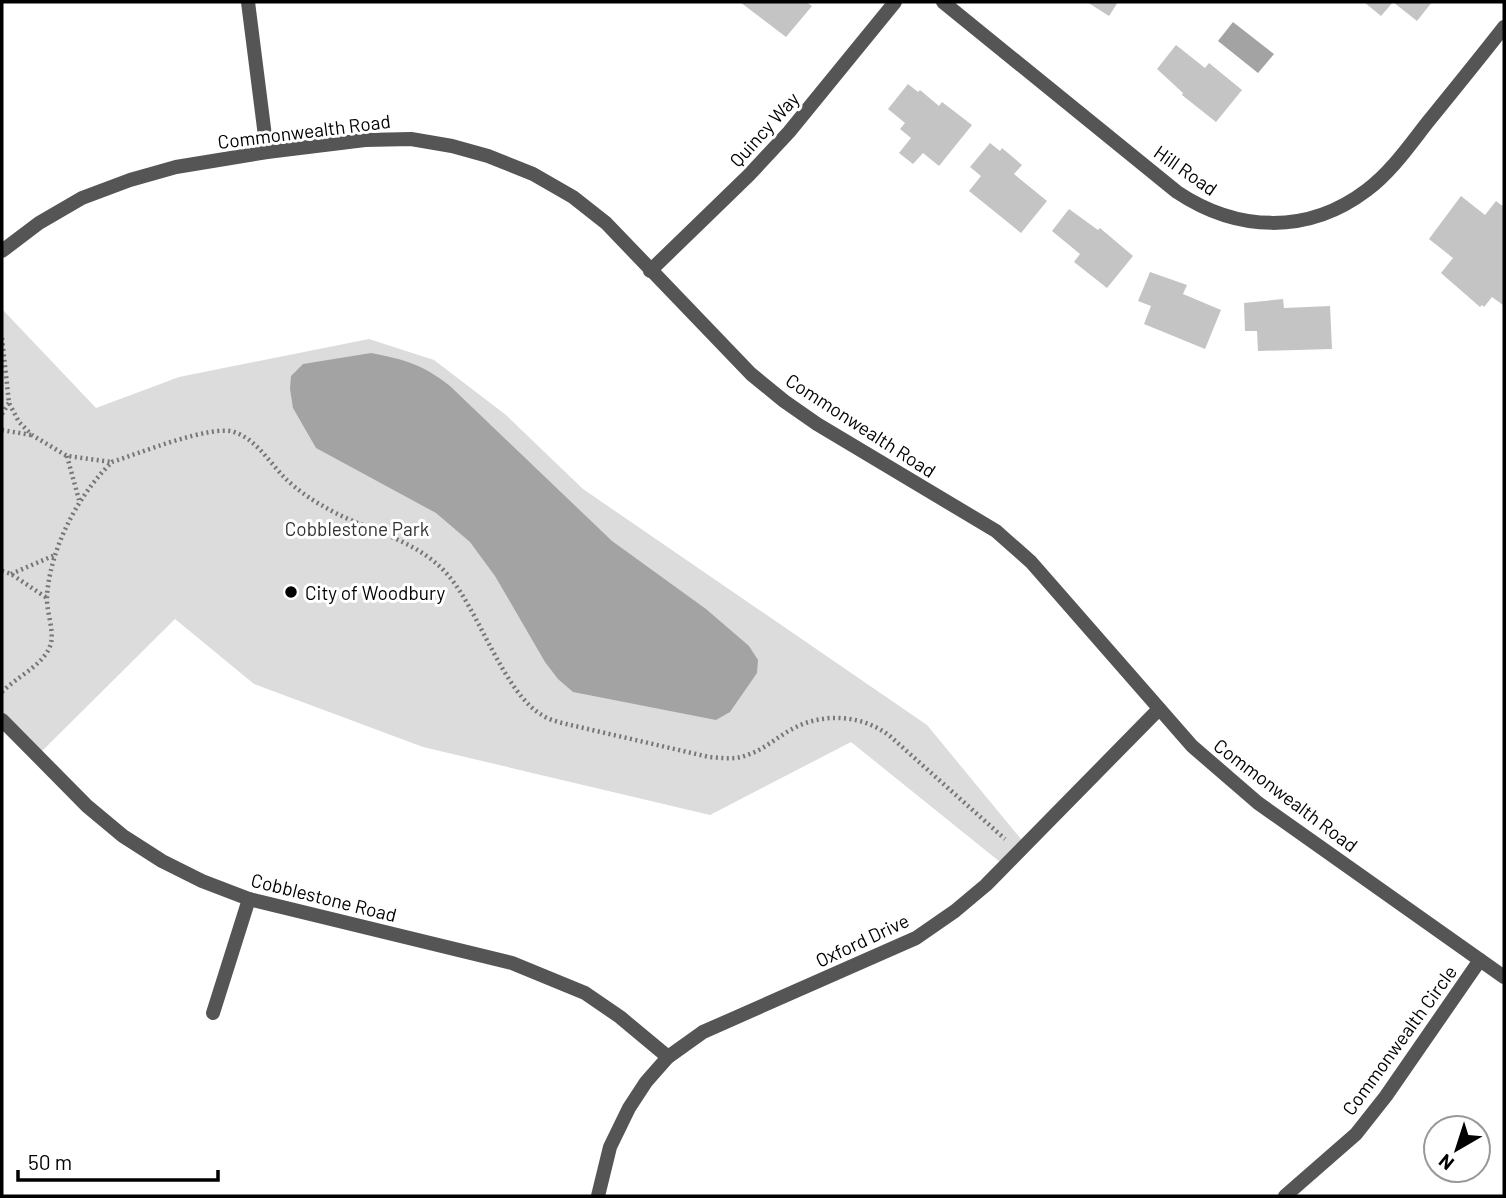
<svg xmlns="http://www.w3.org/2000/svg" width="1506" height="1198" viewBox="0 0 1506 1198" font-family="Barlow,sans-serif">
<rect width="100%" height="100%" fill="#fff"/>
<polygon fill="#dcdcdc" points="2,309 96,408 179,377 369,339 434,360 506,415 583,489 927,725 1025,844 1005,866 851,742 710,815 423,747 254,684 175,619 37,756 2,720"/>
<g fill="#a3a3a3">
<polygon points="1233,22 1274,54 1258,73 1218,41"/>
<path d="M371 353C406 360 422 364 450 386L612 541 706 609 749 646 758 660 757 673 730 712 716 720 573 692 558 679 545 662 495 576 470 542 436 513 316 448 293 408 290 389 291 376 303 364Z"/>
</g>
<g fill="#c4c4c4">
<polygon points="740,2 806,2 812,6 786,37"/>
<polygon points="1087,2 1118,2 1109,16"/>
<polygon points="1364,2 1393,2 1381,16"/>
<polygon points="1393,2 1432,2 1417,21"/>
<polygon points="1176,45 1205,68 1209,63 1242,90 1216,122 1182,95 1183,93 1157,69"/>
<polygon points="908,84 918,92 920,90 939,106 942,102 972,125 939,166 923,153 913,164 899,153 911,138 900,129 905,123 888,109"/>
<polygon points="990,143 1000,151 1002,148 1022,165 1014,174 1047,201 1021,233 969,191 981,176 970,167"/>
<polygon points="1461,196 1485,215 1496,201 1504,207 1503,305 1492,297 1484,307 1482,305 1480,307 1441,273 1453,258 1429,239"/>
<polygon points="1069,209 1098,230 1100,228 1133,256 1107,288 1074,262 1080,254 1052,231"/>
<polygon points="1150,272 1187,285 1183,294 1221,310 1205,349 1144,324 1151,306 1138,301"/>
<polygon points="1283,299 1284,308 1330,306 1332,349 1258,351 1257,331 1245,331 1244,303"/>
</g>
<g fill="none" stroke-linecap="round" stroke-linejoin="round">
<g stroke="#777" stroke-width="4.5" stroke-dasharray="2 3.5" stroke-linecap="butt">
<polyline points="2,338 9,403 19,422 32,435 67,456 111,462"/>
<polyline points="2,414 9,403"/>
<polyline points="2,430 31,435"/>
<polyline points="67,456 79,500"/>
<polyline points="2,571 11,574 47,598"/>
<polyline points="11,574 55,555"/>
<path d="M2 692C16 677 46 664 51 643 54 628 46 611 47 595 51 547 78 495 112 462 137 454 212 424 234 432 256 439 269 462 285 478 295 488 310 499 323 506 364 531 415 537 448 575 479 611 504 693 542 715 548 719 555 721 562 723L709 757C722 758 735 760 747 755 764 750 778 736 794 728 825 712 864 715 891 737L1005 839"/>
</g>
<g stroke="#555" stroke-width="14">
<polyline points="248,2 267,152"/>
<path d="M943 2 1177 192C1237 232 1308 235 1367 190 1391 172 1409 146 1427 123 1453 91 1479 59 1504 27"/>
<polyline points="2,251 39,223 82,198 130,180 176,167 267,152 365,140 411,139 452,146 488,156 533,174 573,197 606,223 751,374 784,401 817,424 996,531 1031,562 1192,746 1258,803 1504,977"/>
<polyline points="650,271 749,175 789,132 895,2"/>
<polyline points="2,720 87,806 123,836 162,861 202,881 249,899 512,963 585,993 620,1017 668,1057"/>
<polyline points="213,1013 249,899"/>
<polyline points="598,1196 610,1147 629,1108 646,1082 668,1057 703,1032 916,938 955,911 986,885 1159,709"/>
<polyline points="1285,1196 1356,1134 1386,1096 1480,960"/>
</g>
</g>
<circle fill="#000" stroke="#fff" stroke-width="2.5" cx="291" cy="592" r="7"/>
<g text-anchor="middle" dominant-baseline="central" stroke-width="6" stroke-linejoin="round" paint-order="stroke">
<g font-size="19" fill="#000" stroke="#fff">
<text transform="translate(764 129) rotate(-48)">Quincy Way</text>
<text transform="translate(304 131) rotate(-7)">Commonwealth Road</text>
<text transform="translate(1186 170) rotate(35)">Hill Road</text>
<text transform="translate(861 425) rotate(33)">Commonwealth Road</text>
<text transform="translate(1286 795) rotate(37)">Commonwealth Road</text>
<text transform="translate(324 897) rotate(14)">Cobblestone Road</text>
<text transform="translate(862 940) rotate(-25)">Oxford Drive</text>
<text transform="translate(1399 1040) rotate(-54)">Commonwealth Circle</text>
</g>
<g font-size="19" fill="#333" stroke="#fff">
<text x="357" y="528">Cobblestone Park</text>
</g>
<g font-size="19" fill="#000" stroke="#fff" text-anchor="start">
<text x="305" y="592">City of Woodbury</text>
</g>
</g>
<rect width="1506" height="1198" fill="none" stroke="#000000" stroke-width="7"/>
<g transform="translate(1457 1149) rotate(219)"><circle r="33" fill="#ffffff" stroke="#999999" stroke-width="2"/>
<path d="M0-5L12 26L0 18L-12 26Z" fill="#000000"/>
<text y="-10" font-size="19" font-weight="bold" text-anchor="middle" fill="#000000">N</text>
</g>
<path d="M18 1170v10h200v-10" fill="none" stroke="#000000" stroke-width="3.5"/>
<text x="28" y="1170" font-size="21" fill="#000000" stroke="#ffffff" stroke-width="5" paint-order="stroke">50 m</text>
</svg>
